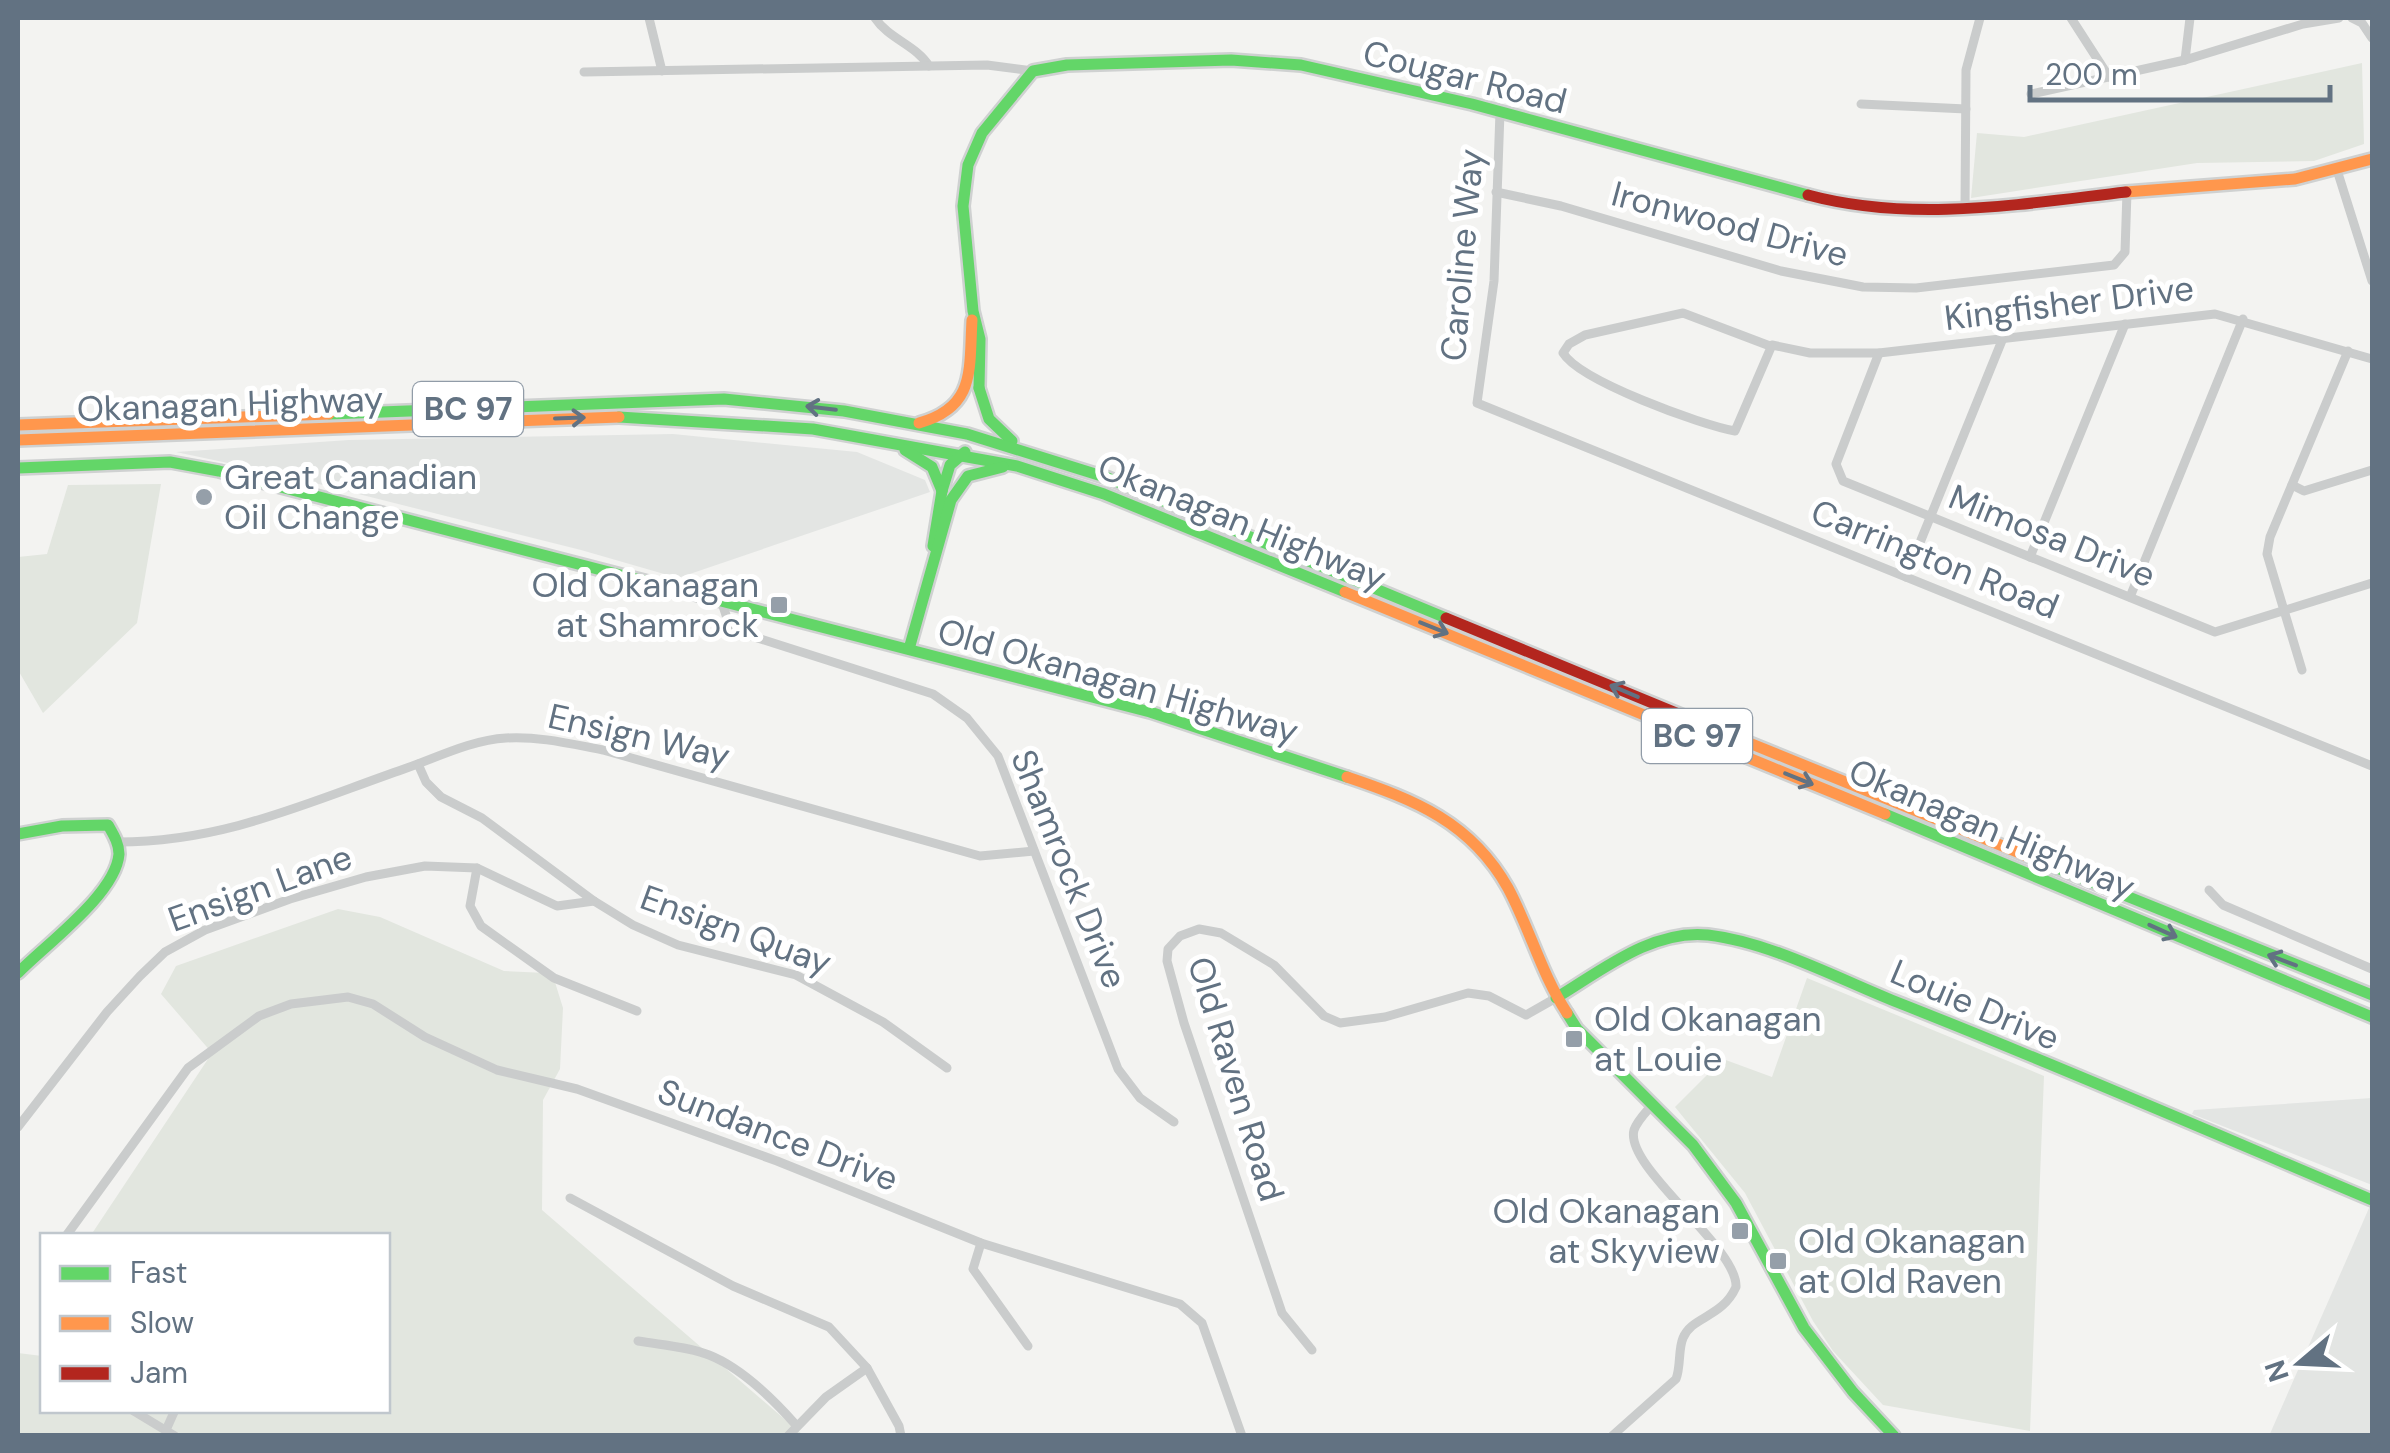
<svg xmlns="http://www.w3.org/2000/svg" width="2390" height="1453" viewBox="0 0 2390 1453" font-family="'DM Sans',sans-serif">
<rect width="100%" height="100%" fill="#f3f3f1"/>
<g fill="#e3e5e3">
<polygon points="673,434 857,452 925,480 930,492 678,578 581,550 279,474 176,452 349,440"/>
<polygon points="2372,1098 2372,1185 2192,1114 2194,1110"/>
<polygon points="2372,1201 2372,1435 2269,1436 2353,1245"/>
</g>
<g fill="#e2e6df">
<polygon points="2362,63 2364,144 2314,161 2197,163 1971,198 1977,133 2024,137"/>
<polygon points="161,484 137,623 43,713 18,670 18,557 47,554 68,485"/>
<polygon points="338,909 380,917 504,971 546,973 554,979 563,1008 560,1069 543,1100 542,1210 803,1435 18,1435 18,1353 42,1356 42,1410 388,1410 388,1236 91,1235 212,1053 161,994 176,966"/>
<polygon points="1807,978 2044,1076 2030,1431 1883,1405 1833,1351 1813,1321 1745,1193 1675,1107 1723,1059 1772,1077"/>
</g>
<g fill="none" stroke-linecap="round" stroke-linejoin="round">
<g stroke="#cfd1d1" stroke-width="16">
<g id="fast">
<polyline points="979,388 980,339 973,311 963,206 968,165 982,133 1033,71 1067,65 1231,60 1301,65 1472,104 1808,195"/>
<polyline points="979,388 989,419 1012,441"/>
<polyline points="329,414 724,399 844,411 967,434 1108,478 1446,618"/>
<polyline points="619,417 813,429 1017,466 1104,494 1345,592"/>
<polyline points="905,450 932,467 942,491"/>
<polyline points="18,468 170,462 219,471 1150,712 1347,777"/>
<polyline points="942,491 950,465 965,452"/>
<polyline points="933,546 942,491"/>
<polyline points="909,649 951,500 968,476 1003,467"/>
<polyline points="1885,814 2372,1017"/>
<path d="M18 834 62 826 108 825C113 834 119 843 119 854 116 894 45 945 18 973"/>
<polyline points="2047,864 2372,995"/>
<path d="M1556 998C1601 971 1652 929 1708 935 1769 942 1837 978 1894 1001 2055 1064 2213 1133 2372 1200"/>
<polyline points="1567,1013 1577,1029 1693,1145 1736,1203 1804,1328 1853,1392 1894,1436"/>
</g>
</g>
<g stroke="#cfd1d1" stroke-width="16">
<g id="slow">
<polyline points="2126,192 2295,179 2372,159"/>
<path d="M919 423C976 407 969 370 972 320"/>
<polyline points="18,425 329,414"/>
<polyline points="18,440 619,417"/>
<polyline points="1345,592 1885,814"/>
<polyline points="1737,738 2047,864"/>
<path d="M1347 777C1415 800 1471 822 1508 888 1530 929 1541 973 1567 1013"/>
</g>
</g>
<g stroke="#cfd1d1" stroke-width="16">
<g id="jam">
<path d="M1808 195C1912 223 2021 204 2126 192"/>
<polyline points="1446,618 1737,738"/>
</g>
</g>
<g stroke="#cacccc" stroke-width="9">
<polyline points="649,18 662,71"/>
<path d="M875 18C889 39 916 45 929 66"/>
<polyline points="2071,18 2109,77"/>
<polyline points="2352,18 2362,23 2372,38"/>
<polyline points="2185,60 2190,18"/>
<polyline points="584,72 987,65 1033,71"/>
<polyline points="2031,94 2185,60 2303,24 2339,18"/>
<polyline points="1861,104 1966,109"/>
<polyline points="1500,112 1494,281 1477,403 2372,766"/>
<polyline points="2337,170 2372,281"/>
<polyline points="1496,192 1561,206 1781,271 1863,287 1916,288 2114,265 2125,252 2127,192"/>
<polyline points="1965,208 1966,70 1980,18"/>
<path d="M1770 346 1683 313 1585 335 1569 344 1563 353C1580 381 1701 425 1735 431L1772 345 1810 353H1879L2215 314 2372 359"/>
<polyline points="1879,353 1836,464 1843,481 2215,632 2372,583"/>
<polyline points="2292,485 2304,491 2372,470"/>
<polyline points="2030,557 2125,324"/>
<polyline points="1906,577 2003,338"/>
<polyline points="2130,597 2243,319"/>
<polyline points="721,600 728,621 742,633 933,694 967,718 998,756 1118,1069 1140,1098 1174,1122"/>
<polyline points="2302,670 2267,554 2270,537 2348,351"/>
<polyline points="418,764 426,782 441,797 482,818 594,901 633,925 678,945 796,975 883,1022 947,1068"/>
<path d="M118 842C224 842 306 803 404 769 436 758 471 740 506 738 539 736 571 744 603 750L980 856 1034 851"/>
<polyline points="477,868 470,906 481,926 554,978 637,1011"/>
<polyline points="2209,890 2223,905 2372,969"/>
<polyline points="18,1127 107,1012 140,976 165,952 205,930 290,899 366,877 425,866 477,868 557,906 594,901"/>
<polyline points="570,1198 733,1286 829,1327 867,1368 899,1426 901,1436"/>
<polyline points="66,1236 188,1068 259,1016 291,1004 348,997 373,1004 425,1037 497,1070 577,1089 777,1161 981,1243 1180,1304 1202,1323 1242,1436"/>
<polyline points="981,1243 973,1269 1028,1346"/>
<path d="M638 1341C661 1345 686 1346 709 1355 742 1368 773 1399 796 1425"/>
<polyline points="1312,1350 1282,1313 1184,1023 1167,961 1168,949 1180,936 1199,929 1221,933 1274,965 1324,1016 1340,1023 1385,1017 1468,993 1489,996 1526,1015 1556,998"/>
<polyline points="132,1410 175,1436"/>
<polyline points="166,1430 175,1410"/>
<polyline points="788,1436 826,1397 867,1368"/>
<path d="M1612 1436 1676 1379C1681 1366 1678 1350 1683 1338 1692 1316 1722 1318 1736 1287 1738 1247 1624 1167 1634 1130 1637 1121 1646 1112 1652 1105"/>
</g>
<use href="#fast" stroke="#63d668" stroke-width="11"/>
<use href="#slow" stroke="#ff974d" stroke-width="11"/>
<use href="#jam" stroke="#b3261e" stroke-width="11"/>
</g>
<defs><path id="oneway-shaft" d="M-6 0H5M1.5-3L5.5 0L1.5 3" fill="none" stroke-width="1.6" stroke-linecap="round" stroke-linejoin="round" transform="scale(2.5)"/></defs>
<g stroke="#627282">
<use href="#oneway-shaft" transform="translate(821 408) rotate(-173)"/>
<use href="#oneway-shaft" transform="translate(570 418) rotate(-2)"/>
<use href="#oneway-shaft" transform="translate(1434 628) rotate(22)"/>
<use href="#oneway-shaft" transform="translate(1624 691) rotate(-157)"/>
<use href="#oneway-shaft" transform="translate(1799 779) rotate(22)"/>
<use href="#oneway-shaft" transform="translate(2163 931) rotate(24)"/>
<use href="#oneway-shaft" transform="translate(2282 960) rotate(-159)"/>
</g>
<g fill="#959fa9" stroke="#fff" stroke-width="4">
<circle cx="204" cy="497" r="10"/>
<rect x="769" y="595" width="20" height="20" rx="5"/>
<rect x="1564" y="1029" width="20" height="20" rx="5"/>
<rect x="1730" y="1221" width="20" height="20" rx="5"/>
<rect x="1768" y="1251" width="20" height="20" rx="5"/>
</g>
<g text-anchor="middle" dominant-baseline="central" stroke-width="10" stroke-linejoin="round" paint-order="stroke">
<g fill="#fff" stroke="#919ca8" stroke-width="2.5">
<rect x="413" y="382" width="110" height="54" rx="8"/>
<rect x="1642" y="709" width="110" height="54" rx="8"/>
</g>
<g font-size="32" font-weight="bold" fill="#627282">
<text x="468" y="409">BC 97</text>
<text x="1697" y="736">BC 97</text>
</g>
<g font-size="35" fill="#627282" stroke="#fff">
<text transform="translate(1465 77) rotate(14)">Cougar Road</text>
<text transform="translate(1730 224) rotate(15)">Ironwood Drive</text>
<text transform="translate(1462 255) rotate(-85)">Caroline Way</text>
<text transform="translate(2069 303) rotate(-7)">Kingfisher Drive</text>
<text transform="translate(230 404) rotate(-2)">Okanagan Highway</text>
<text transform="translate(1242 522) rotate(22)">Okanagan Highway</text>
<text transform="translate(2052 536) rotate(22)">Mimosa Drive</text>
<text transform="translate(1935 559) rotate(22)">Carrington Road</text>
<text transform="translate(1118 681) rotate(16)">Old Okanagan Highway</text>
<text transform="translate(639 736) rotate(13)">Ensign Way</text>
<text transform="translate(1992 829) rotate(23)">Okanagan Highway</text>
<text transform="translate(1069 869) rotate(68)">Shamrock Drive</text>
<text transform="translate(260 888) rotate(-20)">Ensign Lane</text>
<text transform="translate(736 930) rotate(20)">Ensign Quay</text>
<text transform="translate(1975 1005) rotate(23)">Louie Drive</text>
<text transform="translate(1236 1079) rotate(73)">Old Raven Road</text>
<text transform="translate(778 1135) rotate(21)">Sundance Drive</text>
</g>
<g font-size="35" fill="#627282" stroke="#fff" text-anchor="start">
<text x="224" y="477">Great Canadian<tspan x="224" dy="40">Oil Change</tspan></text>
<text x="759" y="585" text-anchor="end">Old Okanagan<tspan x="759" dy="40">at Shamrock</tspan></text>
<text x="1594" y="1019">Old Okanagan<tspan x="1594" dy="40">at Louie</tspan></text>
<text x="1720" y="1211" text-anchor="end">Old Okanagan<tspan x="1720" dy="40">at Skyview</tspan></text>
<text x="1798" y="1241">Old Okanagan<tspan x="1798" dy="40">at Old Raven</tspan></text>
</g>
</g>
<rect width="2390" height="1453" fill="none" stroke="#627282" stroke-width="40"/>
<rect x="40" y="1233" width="350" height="180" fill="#ffffff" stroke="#c0c7cd" stroke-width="2.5"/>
<rect x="60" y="1266" width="50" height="15" fill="#63d668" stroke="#c0c7cd" stroke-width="2.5"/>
<text x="130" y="1283" font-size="30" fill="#627282">Fast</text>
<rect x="60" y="1316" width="50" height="15" fill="#ff974d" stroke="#c0c7cd" stroke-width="2.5"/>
<text x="130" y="1333" font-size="30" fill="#627282">Slow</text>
<rect x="60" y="1366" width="50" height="15" fill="#b3261e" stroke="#c0c7cd" stroke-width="2.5"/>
<text x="130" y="1383" font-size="30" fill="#627282">Jam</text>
<g transform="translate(2300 1363) rotate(251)" stroke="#ffffff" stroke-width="8" paint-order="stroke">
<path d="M0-8L18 38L0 25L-18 38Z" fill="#627282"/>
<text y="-15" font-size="28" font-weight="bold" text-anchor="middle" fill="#627282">N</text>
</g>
<path d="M2030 85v15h300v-15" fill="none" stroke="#627282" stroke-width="5"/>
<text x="2045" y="85" font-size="30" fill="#627282" stroke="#ffffff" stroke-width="8" paint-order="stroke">200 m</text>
</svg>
